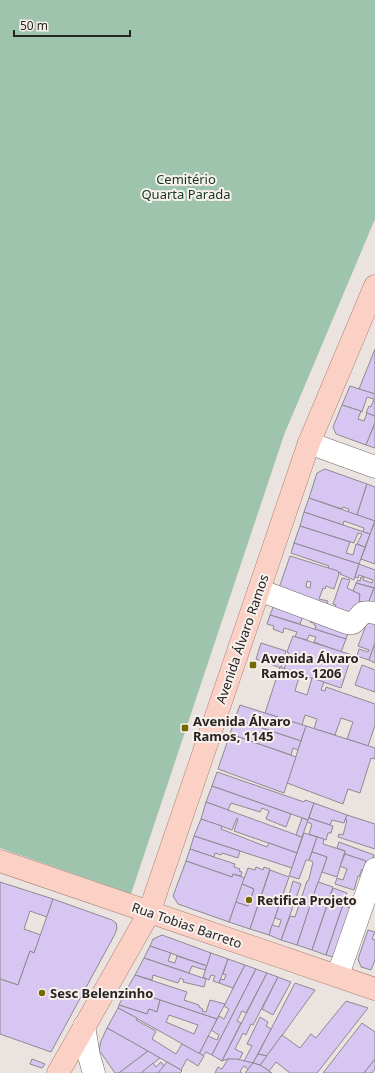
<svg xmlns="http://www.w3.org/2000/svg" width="375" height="1073" viewBox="0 0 375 1073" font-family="'Noto Sans',sans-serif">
<rect width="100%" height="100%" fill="#ebe3df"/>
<polygon fill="#9ec4ae" points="0,0 375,0 375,219 284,435 131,894 0,848"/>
<g fill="#d7c6f2" stroke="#8d8a91" fill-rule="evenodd">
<polygon points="375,349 375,394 359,389"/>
<polygon points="350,386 375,394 375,416 366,413 369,406 371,407 374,399 367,397 362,412 342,405"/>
<polygon points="342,405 361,411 358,419 364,421 367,413 375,416 375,423 366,445 336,434 333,427"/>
<polygon points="375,423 375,448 366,445"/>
<polygon points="325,469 367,484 357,515 348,512 349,509 343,507 342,509 309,498 317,473"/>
<polygon points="367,484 375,487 375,521 357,515"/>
<polygon points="309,498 375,521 370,534 363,532 364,528 344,521 343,525 304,512"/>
<polygon points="304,512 370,534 365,547 357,544 362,534 358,533 354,543 300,526"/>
<polygon points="375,521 375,564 361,559"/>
<polygon points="300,526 350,542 346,553 353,555 356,544 365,547 359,564 294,543"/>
<polygon points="294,543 359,564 354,580 340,574 341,573 328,568 329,566 291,553"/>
<path d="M290 556 338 571 339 574 334 589 326 586 325 589 323 588 319 599 328 601 326 606 278 591ZM307 581 311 582 310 588 306 587Z"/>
<polygon points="359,564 375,570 375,588 356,583 358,580 360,581 361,577 364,578 363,580 372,583 373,580 359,575 358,578 355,577"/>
<polygon points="342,578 350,580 347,588 360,594 359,596 361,597 353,619 333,613 336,605 333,604"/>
<polygon points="356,583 374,588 368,604 359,601 360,594 353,591"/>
<polygon points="374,588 375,588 375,606 368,604"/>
<polygon points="274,605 303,616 300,624 270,615"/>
<polygon points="270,615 346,639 341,652 314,642 316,637 309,635 307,640 295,637 297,632 284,628 283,633 273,629 274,626 267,624"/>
<polygon points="312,615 350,626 346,639 315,629 316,626 314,625 314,623 310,622"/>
<polygon points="368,620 375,622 375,643 369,660 357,656 359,649 368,652 369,650 358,646"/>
<polygon points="293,636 352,655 341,688 284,669 289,653 287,652"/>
<polygon points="261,643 286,651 281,668 256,659"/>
<polygon points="375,643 375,663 369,660"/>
<polygon points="362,665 375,670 375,692 355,685"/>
<polygon points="280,667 300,674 295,691 307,695 312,678 324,682 321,690 325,691 326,687 375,704 375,725 368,746 347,739 353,722 341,718 335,735 314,729 317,719 305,715 302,725 265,713"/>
<polygon points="240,705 306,726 301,741 235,719"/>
<polygon points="235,719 301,741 298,750 293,748 291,755 230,734"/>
<polygon points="306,726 375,748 375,759 371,758 360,793 348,789 343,804 287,783"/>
<polygon points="230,734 296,757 284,793 218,769"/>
<polygon points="217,772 304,802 305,800 314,803 308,820 212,786"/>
<polygon points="212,786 291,814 286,827 266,819 269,811 262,808 260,812 231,803 228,810 206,802"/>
<polygon points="206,802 302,837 297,853 234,831 238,819 237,818 232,830 201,819"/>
<polygon points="314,803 347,815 344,823 332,820 330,825 309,818"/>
<polygon points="347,815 375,824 375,849 338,837 339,834 343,835 347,820 345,820"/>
<polygon points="302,818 308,820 302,837 296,835"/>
<polygon points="309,818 333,826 331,833 328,833 326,840 309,834 312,824 307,822"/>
<polygon points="201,819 222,826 221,829 267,847 269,843 297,853 292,868 194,836"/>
<polygon points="304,833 317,837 309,860 306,860 299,879 289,876"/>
<polygon points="194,836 240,851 238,858 222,853 221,855 215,853 214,857 190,849"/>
<polygon points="317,837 324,839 323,844 345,851 337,877 322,872 327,857 312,852"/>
<polygon points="339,842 374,855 371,863 345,854 345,851 337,848"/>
<polygon points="190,849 235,864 234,867 240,869 239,871 242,872 241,876 233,874 232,877 186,861"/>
<polygon points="312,852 327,857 297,945 281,940 290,916 295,917 307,881 308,881 309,879 313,862 309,860"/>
<polygon points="345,854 366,861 363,870 362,869 359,877 358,876 354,890 335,884 337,878 343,880 347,869 340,866"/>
<polygon points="186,861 232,877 233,874 245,878 229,922 178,904 173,896"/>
<polygon points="256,867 263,870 264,867 270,869 250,929 229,922 236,902 248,906 254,889 242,884 248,868 255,870"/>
<polygon points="270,870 289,877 269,935 250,929"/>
<polygon points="293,881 301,884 281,940 269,935 272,925 279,927 281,920 275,918 281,900 287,902"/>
<polygon points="0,882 53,899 47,917 30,911 24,929 41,935 34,953 30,951 18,985 0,979"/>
<polygon points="318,882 333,887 312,950 297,945"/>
<polygon points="242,884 254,889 248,906 236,902"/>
<polygon points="333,888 347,893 326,955 312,950"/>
<polygon points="53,899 112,920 116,923 117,928 115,934 51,1052 0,1034 0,979 18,985 30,951 34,953"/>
<polygon points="343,905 355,910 333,957 326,955"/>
<polygon points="368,930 375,932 372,939 375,940 375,960 371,970 361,967 358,959"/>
<polygon points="162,935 211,953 207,966 150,946 153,939"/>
<polygon points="150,946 171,953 168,961 175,963 177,956 207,966 205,970 192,966 189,973 144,958"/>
<polygon points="211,953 228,959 219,983 213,981 215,976 211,975 209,980 203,977"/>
<polygon points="144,958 206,979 204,987 183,982 184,980 180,978 178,983 153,975 152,980 135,975"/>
<polygon points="228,959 245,965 233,988 219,983 221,979 224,980 226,975 223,974"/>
<polygon points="245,965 256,969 212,1055 206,1052 203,1056 199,1054 208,1036 217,1040 219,1035 211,1030 219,1016 224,1019 229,1009 224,1006"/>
<polygon points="256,969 267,973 246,1013 242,1011 237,1021 241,1023 222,1061 212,1055"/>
<polygon points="267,973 278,977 253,1025 251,1024 246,1035 243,1033 235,1049 243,1053 239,1060 228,1059 222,1061"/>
<polygon points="135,975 187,992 184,1000 199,1005 199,1007 203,1009 202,1011 206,1012 210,1000 225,1004 217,1019 127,989"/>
<polygon points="278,977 291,982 273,1015 262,1009"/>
<polygon points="295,983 315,990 267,1056 258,1054"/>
<polygon points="127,989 160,1000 157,1012 149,1009 147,1014 119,1005"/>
<path d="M160 1000 217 1019 199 1054 172 1038 118 1008 119 1005 147 1014 149 1009 157 1012ZM169 1015 198 1025 194 1034 166 1022Z"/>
<polygon points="346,1001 368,1008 317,1073 290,1073 276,1062 269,1071 260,1065 282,1035 300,1048 311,1034 316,1038"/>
<polygon points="118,1008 137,1018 136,1020 156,1031 152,1039 176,1054 182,1044 204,1056 198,1066 187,1059 181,1070 107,1028"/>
<polygon points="260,1017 268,1022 266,1026 271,1029 253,1063 244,1061 252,1046 247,1044"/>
<polygon points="362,1023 375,1032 375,1059 364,1073 323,1073"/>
<polygon points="107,1028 148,1051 119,1073 115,1073 99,1050 101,1041"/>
<polygon points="148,1051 160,1058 141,1073 119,1073"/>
<polygon points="258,1054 267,1056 260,1065 253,1063"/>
<polygon points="32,1059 45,1064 42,1068 30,1064"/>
<polygon points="228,1059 237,1059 253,1063 248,1069 244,1066 240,1071 242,1073 215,1073 218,1067 222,1069"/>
<polygon points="375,1059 375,1069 372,1073 364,1073"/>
<polygon points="161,1062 164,1066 158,1073 141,1073 153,1063 156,1067"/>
<polygon points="167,1062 181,1070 182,1071 180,1073 158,1073"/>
<polygon points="253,1063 260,1065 272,1073 245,1073"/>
</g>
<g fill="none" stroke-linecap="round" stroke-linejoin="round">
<g stroke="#6f6965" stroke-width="23">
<g id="minor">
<polyline points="309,443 375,467"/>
<path d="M259 590 347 623H353C363 615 359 610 375 613"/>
<polyline points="338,975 375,869"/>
<polyline points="84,1026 89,1056 94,1073"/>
</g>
</g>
<g stroke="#af8174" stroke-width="23">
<g id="major">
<polyline points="0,861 375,989"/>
<polyline points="58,1073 149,913 309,443 375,286"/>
</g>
</g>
<use href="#minor" stroke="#fff" stroke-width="22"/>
<use href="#major" stroke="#fbd1c6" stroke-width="22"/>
</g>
<g fill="#746800" stroke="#f8f0ec" stroke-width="1.5">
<rect x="249" y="661" width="8" height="8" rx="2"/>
<rect x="181" y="724" width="8" height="8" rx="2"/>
<circle cx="249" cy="900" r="4"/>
<circle cx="42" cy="993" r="4"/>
</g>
<g text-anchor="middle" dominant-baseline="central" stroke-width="4" stroke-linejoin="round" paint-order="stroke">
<g font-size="13" fill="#113825" stroke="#f8f0ec">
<text x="186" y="179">Cemitério<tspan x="186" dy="15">Quarta Parada</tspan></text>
</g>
<g font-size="13" fill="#272422" stroke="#f8f0ec">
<text transform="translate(242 639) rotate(-71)">Avenida Álvaro Ramos</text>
<text transform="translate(187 925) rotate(19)">Rua Tobias Barreto</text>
</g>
<g font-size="13" font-weight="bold" fill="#272422" stroke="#f8f0ec" text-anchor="start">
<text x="261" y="658">Avenida Álvaro<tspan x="261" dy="15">Ramos, 1206</tspan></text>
<text x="193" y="721">Avenida Álvaro<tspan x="193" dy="15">Ramos, 1145</tspan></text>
<text x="257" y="900">Retifica Projeto</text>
<text x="50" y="993">Sesc Belenzinho</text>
</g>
</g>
<path d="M14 30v6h116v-6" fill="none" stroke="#272422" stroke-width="2"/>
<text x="20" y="30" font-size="12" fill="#272422" stroke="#f8f0ec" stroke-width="3" paint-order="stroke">50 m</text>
</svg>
